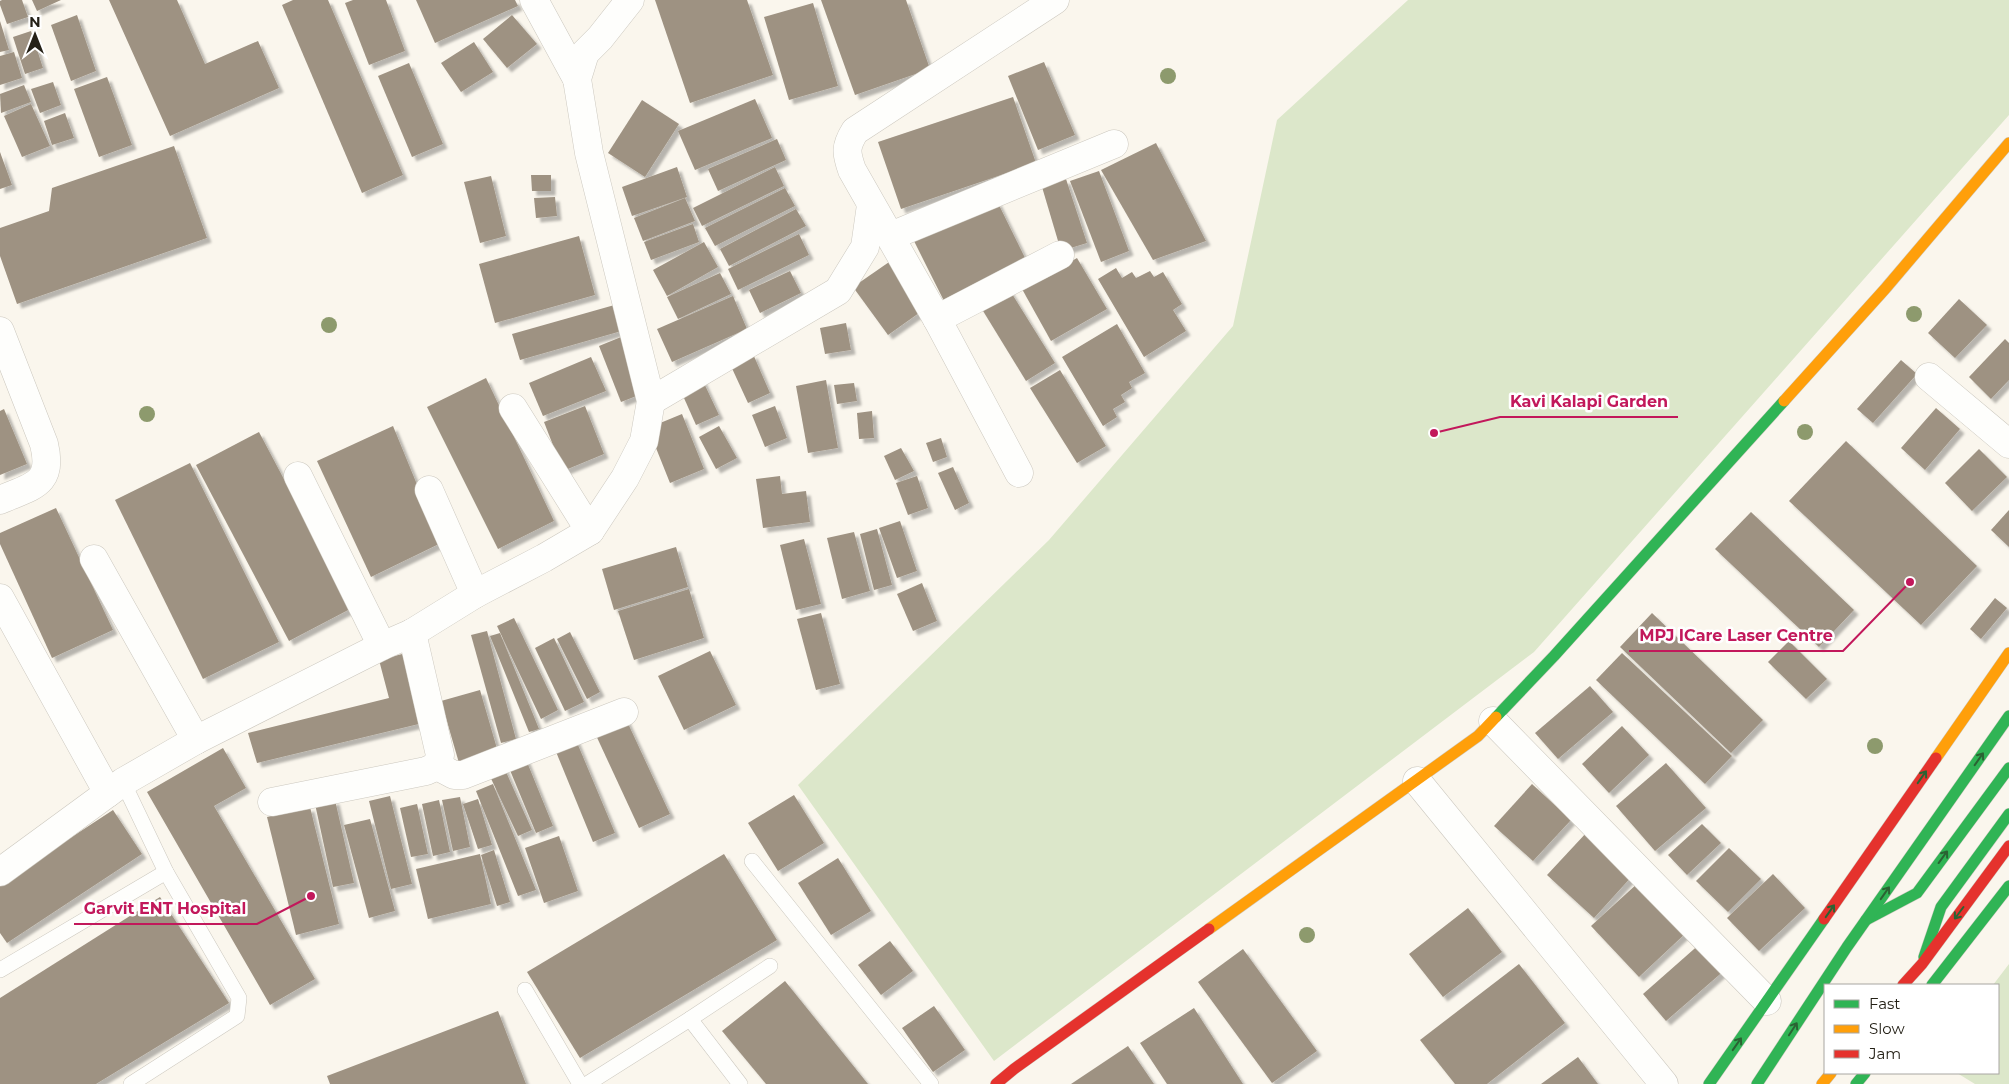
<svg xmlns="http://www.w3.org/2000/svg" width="2009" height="1084" viewBox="0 0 2009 1084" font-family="Montserrat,sans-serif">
<defs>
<filter id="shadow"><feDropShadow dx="4.5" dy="4.5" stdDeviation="1" flood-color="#0004"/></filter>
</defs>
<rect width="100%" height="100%" fill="#faf6ed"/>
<g fill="#dce7ca">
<polygon points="1408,0 2009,0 2009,115 1534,652 994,1061 798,785 1049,540 1233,326 1277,120"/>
<polygon points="2009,964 2009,1084 1975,1084 1957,1073 1998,1073 1998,985 1993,985"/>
</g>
<g fill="#9e9282" filter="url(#shadow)">
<polygon points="2,0 22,0 28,17 7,24 0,5 0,1"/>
<polygon points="32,0 61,0 37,11"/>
<polygon points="109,0 177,0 205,64 258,41 279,88 170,136"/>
<polygon points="293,0 328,0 403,175 362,193 282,5"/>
<polygon points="353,0 386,0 405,51 369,65 345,3"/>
<polygon points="416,0 515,0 518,6 435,43"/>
<polygon points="655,0 747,0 773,75 690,103"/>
<polygon points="821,0 906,0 930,69 855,95"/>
<polygon points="813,3 838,86 789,100 764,17"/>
<polygon points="77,15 96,71 71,81 51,25"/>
<polygon points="512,15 537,44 507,68 483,39"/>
<polygon points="0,21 9,50 0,52"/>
<polygon points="31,31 43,68 25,74 13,37"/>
<polygon points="474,42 493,72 461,92 441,63"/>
<polygon points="14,52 22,78 0,85 0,56"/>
<polygon points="1044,62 1075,135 1038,150 1008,76"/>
<polygon points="409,63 443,144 412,157 378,76"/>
<polygon points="107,77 132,145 99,157 74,89"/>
<polygon points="53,82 61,105 40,113 31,89"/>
<polygon points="24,85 31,102 1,113 0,94"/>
<polygon points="1013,97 1036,163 901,209 878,142"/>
<polygon points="755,99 772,138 695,170 678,131"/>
<polygon points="642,100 679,124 645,177 608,153"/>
<polygon points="31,104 50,146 22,157 4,116"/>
<polygon points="65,113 74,138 52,145 44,121"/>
<polygon points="777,139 786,160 718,191 708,169"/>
<polygon points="1156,143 1206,241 1153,260 1101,170"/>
<polygon points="174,146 207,238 17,304 0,256 0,228 49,211 52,188"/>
<polygon points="0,152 12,185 0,189"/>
<polygon points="677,167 687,197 632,216 622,187"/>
<polygon points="775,167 784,186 702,226 693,208"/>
<polygon points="1099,171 1129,251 1101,262 1070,181"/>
<polygon points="531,175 551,175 551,191 532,191"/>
<polygon points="491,176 506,236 480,243 464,182"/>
<polygon points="1066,179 1087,243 1061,251 1042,187"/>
<polygon points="785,188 795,206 715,246 705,228"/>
<polygon points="555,197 557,216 536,218 534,198"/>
<polygon points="685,198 695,221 643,241 634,218"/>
<polygon points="997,201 1027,262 945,303 914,241"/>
<polygon points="796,209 806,226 729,266 720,249"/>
<polygon points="693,224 699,242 651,260 644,242"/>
<polygon points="799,234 809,255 738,290 728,269"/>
<polygon points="579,236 595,295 495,323 479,264"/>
<polygon points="704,242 718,267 667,296 653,270"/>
<polygon points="1077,258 1107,309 1051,341 1022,289"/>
<polygon points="892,260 926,308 888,335 853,287"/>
<polygon points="1116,268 1122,278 1132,272 1136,278 1150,271 1154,277 1163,272 1182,304 1173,310 1186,331 1144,357 1098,279"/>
<polygon points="790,271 801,293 760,313 749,290"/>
<polygon points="720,273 731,294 678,319 667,297"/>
<polygon points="1009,289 1055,363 1026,381 980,306"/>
<polygon points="733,296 747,329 672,362 657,329"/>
<polygon points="1959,299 1987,325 1955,358 1928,333"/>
<polygon points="618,304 625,330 520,360 512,334"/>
<polygon points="846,323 851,350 825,354 820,328"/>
<polygon points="1117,324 1145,373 1129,382 1132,388 1121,395 1125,402 1113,409 1117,417 1103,426 1062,357"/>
<polygon points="621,337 644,393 621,402 599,346"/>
<polygon points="2005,339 2009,343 2009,380 1991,399 1969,377"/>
<polygon points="753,354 770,393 748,403 730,364"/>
<polygon points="591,357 606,391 543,416 529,383"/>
<polygon points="1901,360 1917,374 1873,423 1857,409"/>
<polygon points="1060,370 1106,446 1077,463 1030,388"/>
<polygon points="486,378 554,521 498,549 427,407"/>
<polygon points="702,379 719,415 696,425 680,389"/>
<polygon points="826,380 838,448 808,453 796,386"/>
<polygon points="854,383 857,401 837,404 834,385"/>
<polygon points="585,406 604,454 563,471 544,422"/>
<polygon points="775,406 787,438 765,447 752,415"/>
<polygon points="1936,408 1960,429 1925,470 1901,448"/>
<polygon points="4,409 27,464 0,475 0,411"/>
<polygon points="872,411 874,438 859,439 857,413"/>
<polygon points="682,414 704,469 670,483 648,428"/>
<polygon points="393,426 441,543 371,577 317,461"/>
<polygon points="719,426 737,458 716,469 699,437"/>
<polygon points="259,432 352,608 289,641 196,465"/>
<polygon points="941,438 947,457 933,462 926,443"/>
<polygon points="1846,441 1977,566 1921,625 1789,501"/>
<polygon points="901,448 914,471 895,480 884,456"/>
<polygon points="1979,449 2007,477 1972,511 1945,483"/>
<polygon points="190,463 279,642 203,679 115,500"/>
<polygon points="953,467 969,503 955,510 938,473"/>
<polygon points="780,476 782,494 806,491 810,522 763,528 756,479"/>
<polygon points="917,476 928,508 908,515 896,483"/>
<polygon points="56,508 113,630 52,658 0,544 0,533"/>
<polygon points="2009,510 2009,547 1991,530"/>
<polygon points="1751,512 1854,610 1819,647 1715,549"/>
<polygon points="900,521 917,571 897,578 879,528"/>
<polygon points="877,529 892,585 874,590 860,534"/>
<polygon points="854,532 870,591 842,599 827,538"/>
<polygon points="804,539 821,604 796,610 780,545"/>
<polygon points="676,547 688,587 614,610 602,569"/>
<polygon points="922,583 937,621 913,631 897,594"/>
<polygon points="689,589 704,638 634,660 618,611"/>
<polygon points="1995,598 2007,608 1981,639 1970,629"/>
<polygon points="821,613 840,684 816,690 797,619"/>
<polygon points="1652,613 1763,720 1731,753 1620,647"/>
<polygon points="514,618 558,710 541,719 497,626"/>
<polygon points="487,631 516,739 501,743 471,635"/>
<polygon points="570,632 600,692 587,699 557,639"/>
<polygon points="500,633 539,729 529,732 490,636"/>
<polygon points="554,638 584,702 565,711 535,648"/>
<polygon points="1789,641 1827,679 1806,699 1768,662"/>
<polygon points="710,651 736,705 684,730 658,676"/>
<polygon points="406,653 423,723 257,763 248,733 389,698 379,660"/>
<polygon points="1622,653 1732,756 1705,784 1596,680"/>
<polygon points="1590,686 1613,712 1558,759 1535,733"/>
<polygon points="480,690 498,752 459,763 441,701"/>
<polygon points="625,717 670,814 639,828 594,731"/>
<polygon points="1622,726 1649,755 1609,793 1582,764"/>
<polygon points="573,733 615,833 593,842 552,742"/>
<polygon points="223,748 246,788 214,806 315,979 270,1005 147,792"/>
<polygon points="525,757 553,826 536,833 507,763"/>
<polygon points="502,763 532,830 518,836 487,770"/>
<polygon points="1666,763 1706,808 1655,851 1616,806"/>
<polygon points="493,784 536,890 518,896 476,791"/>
<polygon points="1532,784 1571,820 1533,861 1494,826"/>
<polygon points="794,795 824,843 778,871 748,823"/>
<polygon points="390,796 412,884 391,889 369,801"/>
<polygon points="460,797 470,847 453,851 442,800"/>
<polygon points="478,799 492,845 478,849 463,804"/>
<polygon points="335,800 354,883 333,887 315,804"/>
<polygon points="439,800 450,852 433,856 422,804"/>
<polygon points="417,804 428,854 411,857 400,808"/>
<polygon points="310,807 339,924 296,935 267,817"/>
<polygon points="113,810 142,854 7,943 0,933 0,884"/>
<polygon points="370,819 395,911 369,918 344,825"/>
<polygon points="1702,824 1721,843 1687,875 1668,855"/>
<polygon points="1587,832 1634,874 1594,918 1547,875"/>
<polygon points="559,836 578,891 544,903 525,848"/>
<polygon points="1729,848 1761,879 1728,912 1696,881"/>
<polygon points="494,850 510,902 497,906 481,855"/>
<polygon points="480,854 491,904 428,919 416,869"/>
<polygon points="724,854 777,940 580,1058 527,972"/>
<polygon points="838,858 871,911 831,935 798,883"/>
<polygon points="1773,874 1805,908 1759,951 1727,918"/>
<polygon points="1639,882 1687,932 1639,977 1591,926"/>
<polygon points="160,897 229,1003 96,1084 0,1084 0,998"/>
<polygon points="1468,908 1502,952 1443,997 1409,954"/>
<polygon points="890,941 913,971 881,995 858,965"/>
<polygon points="1702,942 1726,969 1666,1021 1643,994"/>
<polygon points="1243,949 1317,1051 1272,1083 1198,982"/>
<polygon points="1519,964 1565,1023 1487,1084 1455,1084 1420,1040"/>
<polygon points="785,981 868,1084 766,1084 722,1031"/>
<polygon points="934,1006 965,1050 933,1072 902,1028"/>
<polygon points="1194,1008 1243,1084 1167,1084 1140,1043"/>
<polygon points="498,1011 526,1084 330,1084 327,1076"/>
<polygon points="1128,1046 1154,1084 1071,1084"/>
<polygon points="1578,1057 1598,1084 1541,1084"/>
</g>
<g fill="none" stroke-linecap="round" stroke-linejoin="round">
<g stroke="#ccc8bf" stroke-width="16">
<g id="lane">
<polyline points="123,782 166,872 239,998 237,1016 131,1084"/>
<polyline points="752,861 931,1084"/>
<polyline points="0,970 166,872"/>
<polyline points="525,990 580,1084"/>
<polyline points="690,1019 770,966"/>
<polyline points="587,1084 690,1019 740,1084"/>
</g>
</g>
<g stroke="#ccc8bf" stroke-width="29">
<g id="street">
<polyline points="534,0 577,79"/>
<polyline points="891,236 1114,144"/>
<polyline points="937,319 1060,255"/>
<path d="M0 331 44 444C54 485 32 486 0 500"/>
<polyline points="1929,377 2009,444"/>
<polyline points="651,401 838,291 865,247 871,205"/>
<polyline points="513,408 590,531"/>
<path d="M1019 473 937 319 852 170C846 153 845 147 855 131L1055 0"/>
<polyline points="298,476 382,646"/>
<polyline points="429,490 475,594"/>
<polyline points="94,559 196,740"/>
<polyline points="0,598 108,793"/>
<polyline points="1493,721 1767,1001"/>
<polyline points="437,766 454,775 463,775 624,712"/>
<polyline points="1417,781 1664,1084"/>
<polyline points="272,802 426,771 437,766 440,755 412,633"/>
<polyline points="0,872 123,782 196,740 382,646 412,633 475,594 544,558 590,531 625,478 644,441 651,401 589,153 577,79 585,53 600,38 630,0"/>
</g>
</g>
<g stroke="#ccc8bf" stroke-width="12">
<g id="fast">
<polyline points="1496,717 1554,656 1784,401"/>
<polyline points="1866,920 1917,893 2009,768"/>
<polyline points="1924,957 1941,907 2009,814"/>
<polyline points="1932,985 2009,886"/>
<polyline points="1709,1084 1824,919"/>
<polyline points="1757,1084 1847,947 2009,716"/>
<polyline points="1856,1084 1865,1073"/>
</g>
</g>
<g stroke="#ccc8bf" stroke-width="12">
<g id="slow">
<polyline points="1784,401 1885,289 2009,143"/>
<polyline points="1936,758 2009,653"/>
<polyline points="1209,929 1478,736 1496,717"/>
<polyline points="1822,1084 1831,1073"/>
</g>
</g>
<g stroke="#ccc8bf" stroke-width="12">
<g id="jam">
<polyline points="1824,919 1936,758"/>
<polyline points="1903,985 1922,964 2009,846"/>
<polyline points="996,1084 1014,1069 1209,929"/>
</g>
</g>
<use href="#lane" stroke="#fefefc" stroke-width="15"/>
<use href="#street" stroke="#fefefc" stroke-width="28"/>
<use href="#fast" stroke="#30b455" stroke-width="11"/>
<use href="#slow" stroke="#ff9f0a" stroke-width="11"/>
<use href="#jam" stroke="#e5322d" stroke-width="11"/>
</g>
<g fill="#8d9a6d">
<circle cx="1168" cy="76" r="8"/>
<circle cx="1914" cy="314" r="8"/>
<circle cx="329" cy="325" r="8"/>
<circle cx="147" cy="414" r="8"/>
<circle cx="1805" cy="432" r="8"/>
<circle cx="1875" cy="746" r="8"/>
<circle cx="1307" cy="935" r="8"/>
</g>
<defs><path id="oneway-shaft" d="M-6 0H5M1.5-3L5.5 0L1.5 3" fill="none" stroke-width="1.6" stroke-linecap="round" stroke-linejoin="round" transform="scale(1.25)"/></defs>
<g stroke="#2a6333">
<use href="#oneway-shaft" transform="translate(1979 759) rotate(-55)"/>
<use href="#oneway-shaft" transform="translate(1922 777) rotate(-55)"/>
<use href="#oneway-shaft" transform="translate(1943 857) rotate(-54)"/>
<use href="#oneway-shaft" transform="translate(1885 893) rotate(-55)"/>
<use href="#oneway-shaft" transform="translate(1830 911) rotate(-55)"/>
<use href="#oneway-shaft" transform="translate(1959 913) rotate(127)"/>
<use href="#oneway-shaft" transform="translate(1793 1029) rotate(-57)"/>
<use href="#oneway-shaft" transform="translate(1737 1044) rotate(-55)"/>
</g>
<path fill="none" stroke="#c2185b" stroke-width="2" d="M1434 433L1500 417H1678M1910 582L1843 651H1629M311 896L257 924H74"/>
<g fill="#c2185b" stroke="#fff" stroke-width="2">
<circle cx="1434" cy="433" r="5"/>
<circle cx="1910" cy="582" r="5"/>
<circle cx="311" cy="896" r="5"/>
</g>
<g font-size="16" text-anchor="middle" font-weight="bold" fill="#c2185b" stroke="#fff" stroke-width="5" stroke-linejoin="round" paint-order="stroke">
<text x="1589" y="407">Kavi Kalapi Garden</text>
<text x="1736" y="641">MPJ ICare Laser Centre</text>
<text x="165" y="914">Garvit ENT Hospital</text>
</g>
<rect x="1824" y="984" width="175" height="90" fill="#ffffff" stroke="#a8a6a2"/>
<rect x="1834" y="1000" width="25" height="8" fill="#30b455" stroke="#a8a6a2"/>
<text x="1869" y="1009" font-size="15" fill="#252117">Fast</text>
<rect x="1834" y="1025" width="25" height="8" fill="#ff9f0a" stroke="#a8a6a2"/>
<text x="1869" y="1034" font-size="15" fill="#252117">Slow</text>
<rect x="1834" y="1050" width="25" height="8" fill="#e5322d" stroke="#a8a6a2"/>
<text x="1869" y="1059" font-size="15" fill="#252117">Jam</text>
<g transform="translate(35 35)" stroke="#ffffff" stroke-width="4" paint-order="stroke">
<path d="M0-4L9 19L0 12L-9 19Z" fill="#252117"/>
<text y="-8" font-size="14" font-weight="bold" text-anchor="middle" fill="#252117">N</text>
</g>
</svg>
